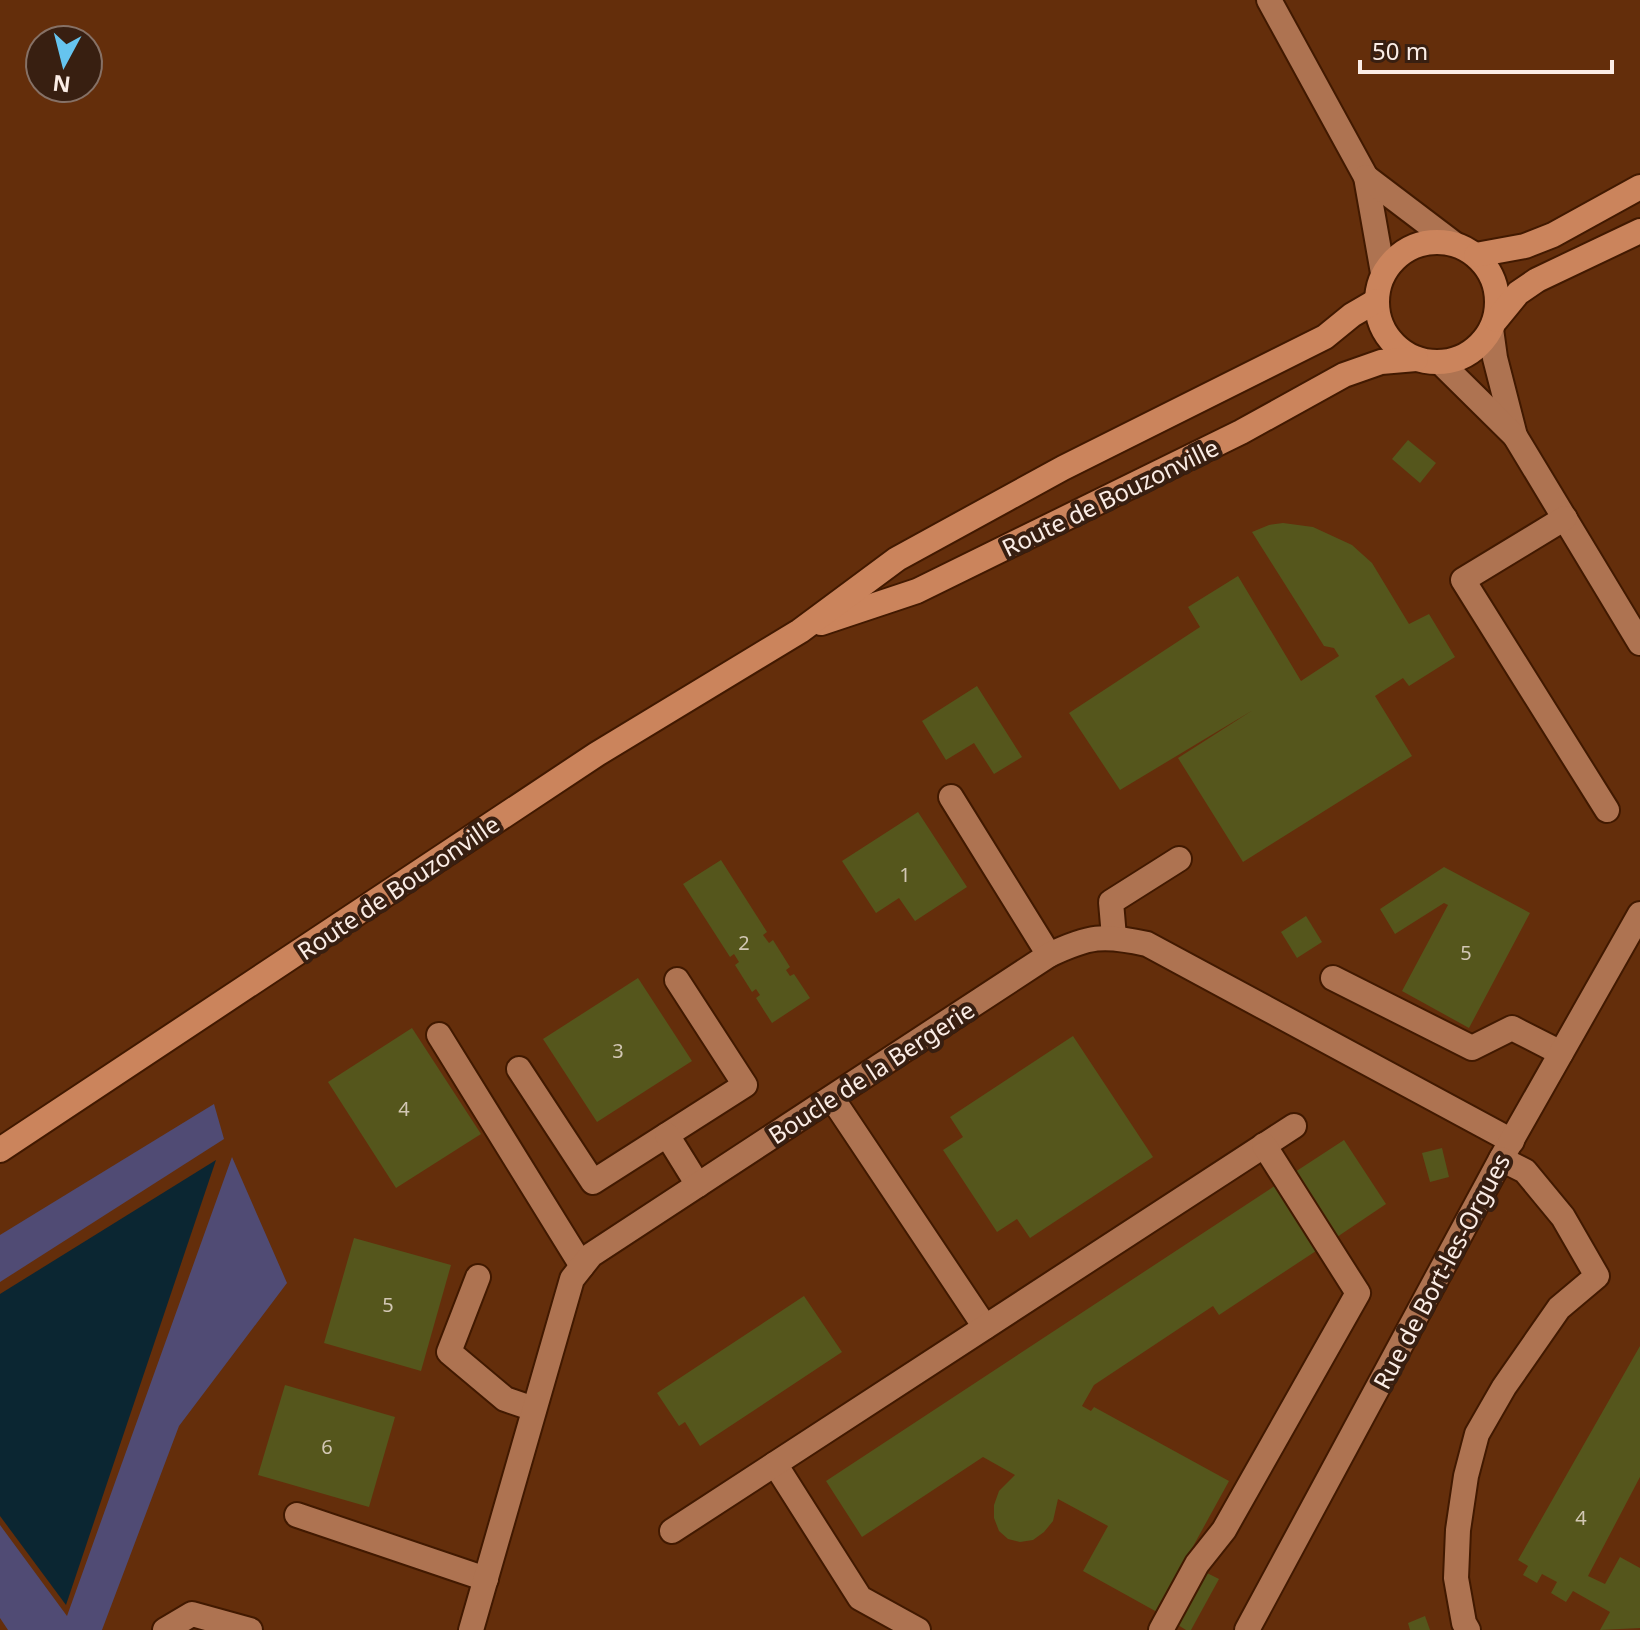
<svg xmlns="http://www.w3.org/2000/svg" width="1640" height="1630" viewBox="0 0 1640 1630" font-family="'Noto Sans',sans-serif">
<rect width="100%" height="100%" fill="#642e0b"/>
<g fill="#504b74">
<polygon points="214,1104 224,1139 0,1282 0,1235"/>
<polygon points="232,1157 287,1283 179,1426 102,1630 8,1630 0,1618 0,1525 67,1616"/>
</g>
<polygon fill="#0b2632" points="216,1160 66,1605 0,1516 0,1294"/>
<g fill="#55561c">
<polygon points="1408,440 1436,463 1420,483 1392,459"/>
<polygon points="1283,523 1313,527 1352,545 1372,563 1409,624 1429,614 1455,657 1409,686 1403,678 1375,696 1412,756 1243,862 1178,758 1253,710 1120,790 1069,713 1200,627 1188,607 1238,576 1301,681 1339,656 1334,648 1324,646 1252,532 1269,525"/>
<polygon points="977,686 1022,757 994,774 974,743 946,760 922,721"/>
<polygon points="918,812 967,887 915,921 899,898 876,913 842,861"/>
<polygon points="721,860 767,932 763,935 769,943 773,940 790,967 786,970 790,976 794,974 810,998 772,1023 756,998 760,995 756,989 752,992 735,965 739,962 734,954 730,957 683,884"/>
<polygon points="1444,867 1530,913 1469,1028 1402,991 1448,905 1444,903 1395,934 1380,909"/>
<polygon points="1306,916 1322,942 1297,958 1281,932"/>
<polygon points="638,978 692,1061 597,1122 543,1039"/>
<polygon points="412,1028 481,1134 396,1188 328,1082"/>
<polygon points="1073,1036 1153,1157 1030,1238 1017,1219 997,1232 943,1150 963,1137 950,1117"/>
<polygon points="1344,1140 1386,1204 1337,1237 1295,1172"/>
<polygon points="1442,1148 1449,1177 1430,1182 1422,1153"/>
<polygon points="1276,1185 1319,1249 1219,1315 1213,1306 1094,1385 1082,1406 1091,1411 1094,1407 1229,1481 1157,1612 1083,1571 1108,1526 1058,1499 1053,1521 1044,1532 1033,1540 1020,1542 1008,1539 999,1531 994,1518 994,1505 999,1491 1015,1475 983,1457 862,1537 826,1481"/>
<polygon points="354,1238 451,1265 421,1371 324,1343"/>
<polygon points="804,1296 842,1352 700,1446 685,1422 679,1426 657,1393"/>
<polygon points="1640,1346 1640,1477 1588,1576 1605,1584 1620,1557 1640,1568 1640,1628 1600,1630 1610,1612 1573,1591 1566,1602 1551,1593 1557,1582 1542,1574 1537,1583 1523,1575 1528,1566 1518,1560"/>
<polygon points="285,1385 395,1417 369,1507 258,1475"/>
<polygon points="1207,1573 1219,1579 1191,1630 1186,1630 1178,1625"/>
<polygon points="1425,1616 1430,1630 1410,1630 1408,1623"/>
</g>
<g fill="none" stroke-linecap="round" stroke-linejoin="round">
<g stroke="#411900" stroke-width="28">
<g id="minor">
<polyline points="1269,0 1366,177 1383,273"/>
<polyline points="1366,177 1453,243"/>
<polyline points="1491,329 1495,358 1515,436"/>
<polyline points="1441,363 1515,436 1640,643"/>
<polyline points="1565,518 1463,580 1607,810"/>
<polyline points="951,797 1049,955"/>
<polyline points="1114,937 1111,902 1179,859"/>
<polyline points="1333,978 1472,1048 1512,1028 1561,1053"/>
<polyline points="439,1035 582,1266"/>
<polyline points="519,1069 593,1182 745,1085 677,980"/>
<polyline points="832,1098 985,1327"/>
<polyline points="667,1135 698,1185"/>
<polyline points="478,1277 449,1352 505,1399 534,1409"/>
<polyline points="775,1464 860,1598 918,1630"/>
<polyline points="297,1515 486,1579"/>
<polyline points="672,1531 1294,1126"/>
<polyline points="165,1630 192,1614 250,1630"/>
<path d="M471 1630 572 1279 591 1255 1049 955C1089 936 1103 934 1147 944L1512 1141"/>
<polyline points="1161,1630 1197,1564 1224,1530 1358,1293 1264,1145"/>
<polyline points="1247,1630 1501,1159 1640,914"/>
<polyline points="1468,1630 1464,1623 1456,1578 1458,1530 1466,1476 1477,1434 1504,1387 1559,1308 1597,1276 1563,1217 1525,1171 1501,1159"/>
</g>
</g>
<g stroke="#411900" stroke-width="28">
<g id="major">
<circle cx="1437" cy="302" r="60"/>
<polyline points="1476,255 1525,246 1553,235 1640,187"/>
<polyline points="1496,320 1518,293 1537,280 1640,231"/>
<polyline points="821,623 917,591 1241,432 1344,375 1381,362 1416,359"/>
<polyline points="0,1150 597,754 800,631 897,559 1063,468 1325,337 1352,315 1376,301"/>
</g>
</g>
<use href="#minor" stroke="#ae7351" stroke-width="24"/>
<use href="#major" stroke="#cb845c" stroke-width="24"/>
</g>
<g text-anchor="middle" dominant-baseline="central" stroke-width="8" stroke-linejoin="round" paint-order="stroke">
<g font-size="20" fill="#d2c7b4">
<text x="905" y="874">1</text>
<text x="744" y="942">2</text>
<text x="1466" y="952">5</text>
<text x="618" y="1050">3</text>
<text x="404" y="1108">4</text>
<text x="388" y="1304">5</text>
<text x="327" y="1446">6</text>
<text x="1581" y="1517">4</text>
</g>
<g font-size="24" fill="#fbede6" stroke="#381f11">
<text transform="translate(1110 497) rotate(-26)">Route de Bouzonville</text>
<text transform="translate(398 887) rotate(-34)">Route de Bouzonville</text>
<text transform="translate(871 1072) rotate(-33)">Boucle de la Bergerie</text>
<text transform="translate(1441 1271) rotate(-62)">Rue de Bort-les-Orgues</text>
</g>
</g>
<g transform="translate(64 64) rotate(187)"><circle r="38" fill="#381f11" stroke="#867166" stroke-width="2"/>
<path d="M0-6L14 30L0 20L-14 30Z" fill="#66c4ef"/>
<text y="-12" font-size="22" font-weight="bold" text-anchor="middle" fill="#fbede6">N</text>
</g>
<path d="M1360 60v12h252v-12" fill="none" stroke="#fbede6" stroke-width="4"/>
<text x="1372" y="60" font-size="24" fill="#fbede6" stroke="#381f11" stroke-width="6" paint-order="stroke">50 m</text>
</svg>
